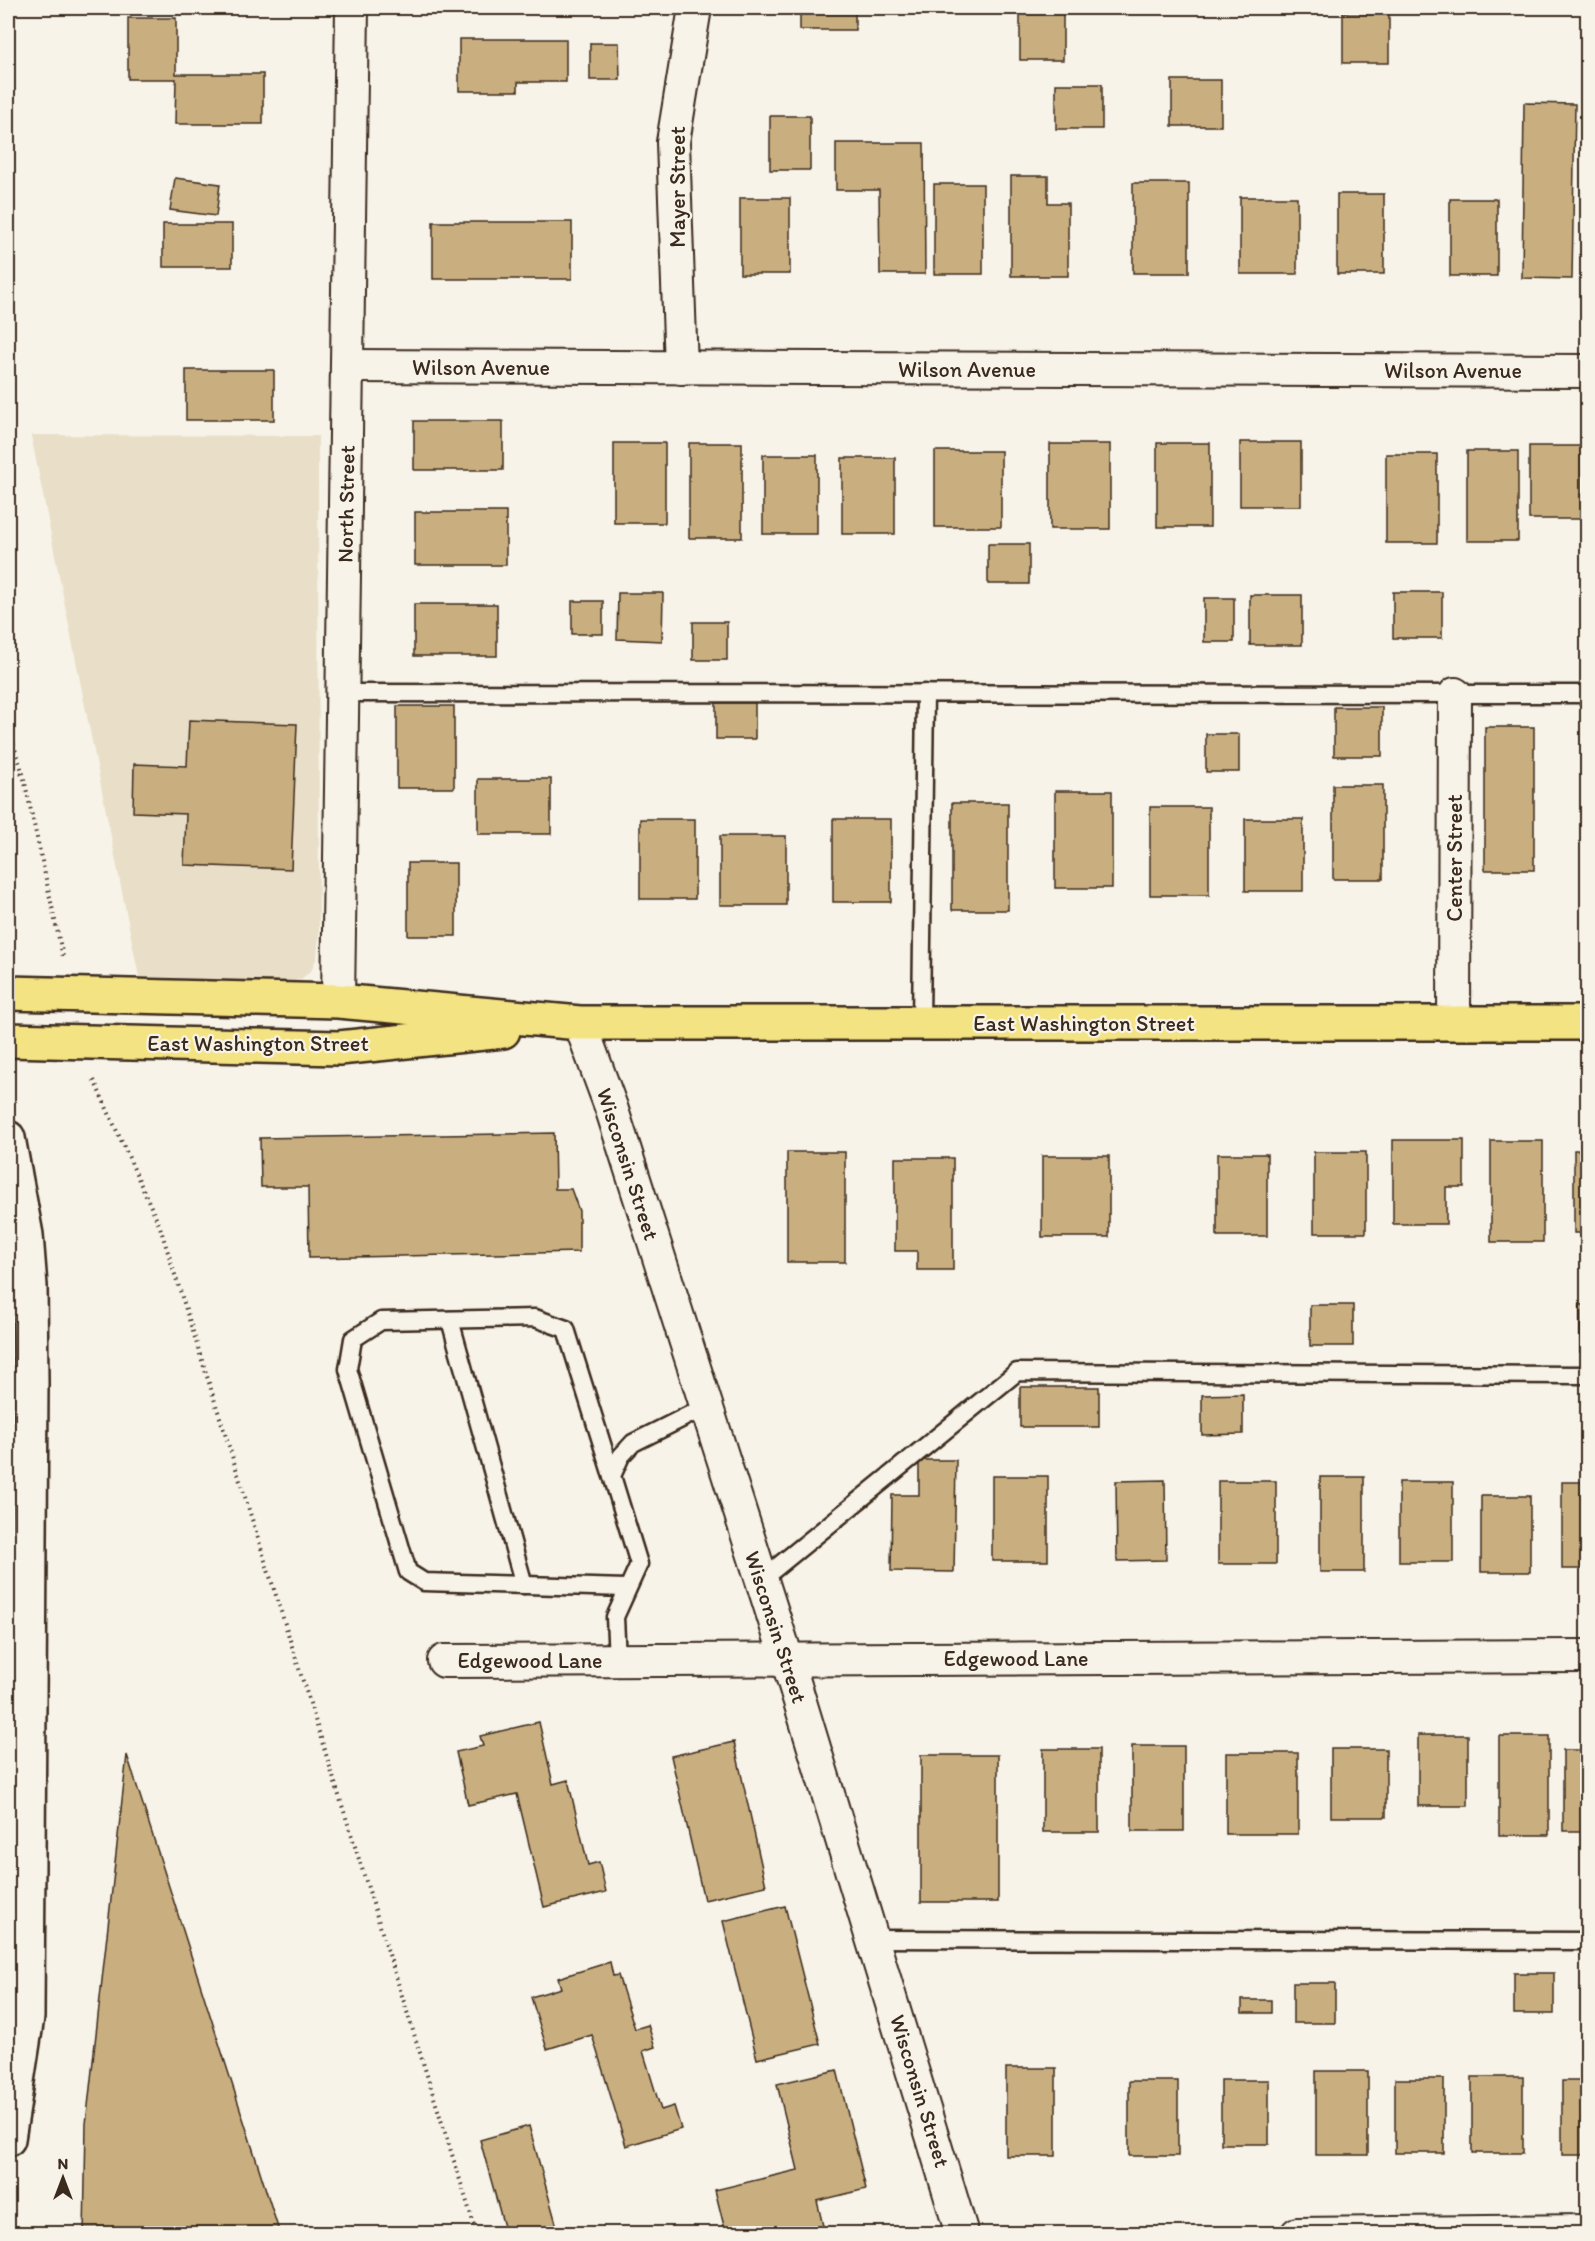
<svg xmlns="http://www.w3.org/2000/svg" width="1595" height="2241" viewBox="0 0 1595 2241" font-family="Itim,sans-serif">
<rect width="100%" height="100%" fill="#f7f3e8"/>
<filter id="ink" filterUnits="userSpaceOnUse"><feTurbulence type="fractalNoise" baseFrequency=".0167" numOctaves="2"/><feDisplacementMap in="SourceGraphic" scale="12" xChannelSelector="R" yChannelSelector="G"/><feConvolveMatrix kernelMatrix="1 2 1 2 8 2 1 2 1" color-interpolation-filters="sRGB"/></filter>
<g filter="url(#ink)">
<polygon fill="#e9dfc8" points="31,435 318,436 319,935 317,957 311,971 300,980 288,982 139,977"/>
<g fill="#c9af7f" stroke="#3b2a1e" stroke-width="1.5">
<rect x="800" y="8" width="55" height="22"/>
<rect x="1020" y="11" width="43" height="49"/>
<rect x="1343" y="12" width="46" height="51"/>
<polygon points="128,18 176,18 176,74 263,74 263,124 175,124 176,79 128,79"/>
<polygon points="459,39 566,39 566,82 518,82 518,91 459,91"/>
<polygon points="590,43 619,43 620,80 590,80"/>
<rect x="1172" y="80" width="49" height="46"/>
<rect x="1056" y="84" width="46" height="45"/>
<polygon points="1524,103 1575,104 1572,279 1522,278"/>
<rect x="770" y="116" width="40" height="54"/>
<polygon points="836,143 924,143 925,274 880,274 879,190 836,190"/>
<polygon points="1011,176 1048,176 1048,203 1068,203 1068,276 1011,276"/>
<polygon points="175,178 220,184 216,216 170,210"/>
<rect x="1133" y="183" width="56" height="90"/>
<rect x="934" y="184" width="49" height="90"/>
<rect x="1337" y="194" width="47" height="80"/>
<rect x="1240" y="197" width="57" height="77"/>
<rect x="740" y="198" width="50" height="76"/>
<rect x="1450" y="199" width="47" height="77"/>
<rect x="433" y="222" width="139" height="57"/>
<rect x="163" y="224" width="69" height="43"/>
<rect x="186" y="370" width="88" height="50"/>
<rect x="414" y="421" width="89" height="49"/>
<rect x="1240" y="442" width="61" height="64"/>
<rect x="614" y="443" width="51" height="80"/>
<rect x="689" y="443" width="53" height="95"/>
<rect x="1157" y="443" width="53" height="84"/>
<rect x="1050" y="444" width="60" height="85"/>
<rect x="1529" y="446" width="53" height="73"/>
<rect x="935" y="451" width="66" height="76"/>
<rect x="1467" y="451" width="51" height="90"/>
<rect x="1386" y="454" width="51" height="89"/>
<rect x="763" y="455" width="54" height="79"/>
<rect x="842" y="458" width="53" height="76"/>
<rect x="415" y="512" width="91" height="53"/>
<rect x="988" y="544" width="41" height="40"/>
<rect x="1393" y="592" width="49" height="46"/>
<polygon points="618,593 663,593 662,641 617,639"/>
<rect x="1250" y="595" width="52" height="50"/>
<rect x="1204" y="598" width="30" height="44"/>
<rect x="572" y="601" width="31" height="33"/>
<rect x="414" y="604" width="83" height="52"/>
<rect x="693" y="622" width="34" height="38"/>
<rect x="716" y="703" width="39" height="36"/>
<rect x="397" y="706" width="57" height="82"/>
<rect x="1334" y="707" width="48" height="49"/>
<polygon points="189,720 297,724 291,869 184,865 186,814 133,812 134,764 187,766"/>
<rect x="1485" y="727" width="49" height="143"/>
<rect x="1206" y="734" width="33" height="38"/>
<rect x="478" y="779" width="73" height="55"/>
<rect x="1333" y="785" width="50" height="94"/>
<rect x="1055" y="791" width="57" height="97"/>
<rect x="952" y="803" width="56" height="107"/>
<rect x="1150" y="807" width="59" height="88"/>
<rect x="640" y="819" width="55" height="80"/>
<rect x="833" y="819" width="58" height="83"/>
<rect x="1245" y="819" width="58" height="72"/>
<rect x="720" y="836" width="66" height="69"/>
<rect x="408" y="863" width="48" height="73"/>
<polygon points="554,1133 555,1189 571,1189 579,1211 579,1252 309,1258 308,1187 261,1187 260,1138"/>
<polygon points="1393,1140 1464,1140 1464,1187 1446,1187 1446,1224 1393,1224"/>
<rect x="1491" y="1141" width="52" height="101"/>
<rect x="1574" y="1150" width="14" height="83"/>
<rect x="787" y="1152" width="58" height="110"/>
<rect x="1314" y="1152" width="52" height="81"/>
<rect x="1217" y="1154" width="50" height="82"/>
<rect x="1042" y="1156" width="67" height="81"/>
<polygon points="895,1158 953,1158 953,1270 917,1270 917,1251 895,1251"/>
<rect x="1310" y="1305" width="43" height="41"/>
<rect x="1580" y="1305" width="8" height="47"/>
<rect x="1020" y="1387" width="79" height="40"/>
<polygon points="1243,1394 1243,1434 1202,1435 1202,1395"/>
<polygon points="919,1460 956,1460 954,1572 891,1571 892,1495 919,1495"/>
<rect x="992" y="1476" width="56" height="85"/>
<rect x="1320" y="1477" width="44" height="95"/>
<polygon points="1165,1480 1166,1560 1117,1561 1116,1481"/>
<rect x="1218" y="1481" width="58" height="83"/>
<rect x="1399" y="1482" width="54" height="80"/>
<rect x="1562" y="1482" width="26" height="87"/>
<rect x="1481" y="1496" width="49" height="76"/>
<polygon points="539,1722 553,1784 568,1780 588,1865 599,1862 606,1892 544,1907 517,1794 468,1805 456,1752 483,1746 480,1736"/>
<rect x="1418" y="1735" width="50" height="71"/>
<rect x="1499" y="1736" width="50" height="99"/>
<polygon points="734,1742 766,1886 704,1900 671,1756"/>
<rect x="1132" y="1746" width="52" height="85"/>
<rect x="1043" y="1749" width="56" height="83"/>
<rect x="1331" y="1749" width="55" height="68"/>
<rect x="1563" y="1750" width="25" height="81"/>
<rect x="1226" y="1753" width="72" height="81"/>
<polygon points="127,1755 280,2234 84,2234 86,2124"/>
<rect x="921" y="1755" width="77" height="147"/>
<polygon points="785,1906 820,2044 757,2059 723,1921"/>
<polygon points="610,1962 613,1976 618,1975 635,2029 648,2025 655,2047 643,2051 661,2110 674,2106 681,2129 626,2146 592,2035 547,2049 531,1997 561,1988 558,1978"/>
<rect x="1514" y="1973" width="40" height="41"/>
<rect x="1293" y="1983" width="42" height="40"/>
<rect x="1242" y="2000" width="29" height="13"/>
<rect x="1006" y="2068" width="50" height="88"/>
<polygon points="837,2070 866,2189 817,2201 824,2230 807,2234 748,2234 747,2229 726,2234 715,2190 798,2170 777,2084"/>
<rect x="1316" y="2071" width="52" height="84"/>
<rect x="1472" y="2077" width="51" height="76"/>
<rect x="1395" y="2079" width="49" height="74"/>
<rect x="1221" y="2080" width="48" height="64"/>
<rect x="1129" y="2081" width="49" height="75"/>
<rect x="1562" y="2081" width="26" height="74"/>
<polygon points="529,2126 559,2234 506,2234 480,2140"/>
</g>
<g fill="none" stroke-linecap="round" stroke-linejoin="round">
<g stroke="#3b2a1e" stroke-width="21">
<g id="service">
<polyline points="344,693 1588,694"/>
<polyline points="921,1023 925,693"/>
<polyline points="450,1320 524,1585"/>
<polyline points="612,1476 566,1329 535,1318 381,1321 353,1339 348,1369 408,1572 424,1582 626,1588"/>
<polyline points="761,1580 1017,1372 1588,1375"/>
<polyline points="617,1660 615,1617 639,1564 612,1476 621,1456 633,1443 705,1407"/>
<polyline points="874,1939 1588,1941"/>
</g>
</g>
<g stroke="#3b2a1e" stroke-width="36">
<g id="minor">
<polyline points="347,366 1588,371"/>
<polyline points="681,368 673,142 695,8"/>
<polyline points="338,1001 352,8"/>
<polyline points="580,1023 611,1107 787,1659 962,2234"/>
<polyline points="1454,1023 1455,694"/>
<polyline points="444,1661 1588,1656"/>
<polyline points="1297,2234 1588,2231"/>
</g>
</g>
<g stroke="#3b2a1e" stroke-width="38">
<polyline id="tertiary" points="8,1138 26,1235 30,1286 31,1383 27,2017 8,2139"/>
</g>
<g stroke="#3b2a1e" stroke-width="38">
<g id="primary">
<polyline points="8,993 338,1001 580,1023 1588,1023"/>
<polyline points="8,1040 339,1048 503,1031"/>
</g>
</g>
<g stroke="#3b2a1e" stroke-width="4" stroke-dasharray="1.5 4.5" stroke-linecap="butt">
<polyline points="8,727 23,774 63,957"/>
<polyline points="8,771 23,774"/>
<polyline points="94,1080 160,1227 477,2234"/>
</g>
<use href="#service" stroke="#f7f3e8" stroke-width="16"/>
<use href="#minor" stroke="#f7f3e8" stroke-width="32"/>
<use href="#tertiary" stroke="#f7f3e8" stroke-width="33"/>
<use href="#primary" stroke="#f4e382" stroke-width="33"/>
</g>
</g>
<g text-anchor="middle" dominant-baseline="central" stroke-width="4.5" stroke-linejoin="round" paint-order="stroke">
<g font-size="22" fill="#3b2a1e" stroke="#f7f3e8">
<text transform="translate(677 187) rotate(-90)">Mayer Street</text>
<text x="481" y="367">Wilson Avenue</text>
<text x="967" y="369">Wilson Avenue</text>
<text x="1453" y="370">Wilson Avenue</text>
<text transform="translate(346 504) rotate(-89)">North Street</text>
<text transform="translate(1454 858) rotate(-90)">Center Street</text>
<text x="1084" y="1023">East Washington Street</text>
<text x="258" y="1043">East Washington Street</text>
<text transform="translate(628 1164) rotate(72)">Wisconsin Street</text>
<text transform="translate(776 1627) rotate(72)">Wisconsin Street</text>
<text x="1016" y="1658">Edgewood Lane</text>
<text x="530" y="1660">Edgewood Lane</text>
<text transform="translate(920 2091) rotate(73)">Wisconsin Street</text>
</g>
</g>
<rect width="1595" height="2241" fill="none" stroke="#f7f3e8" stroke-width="30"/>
<rect x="15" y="15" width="1565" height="2211" fill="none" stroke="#3b2a1e" stroke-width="2" filter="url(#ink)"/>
<g transform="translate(63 2178)" stroke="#f7f3e8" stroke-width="4.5" paint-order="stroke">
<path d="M0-4.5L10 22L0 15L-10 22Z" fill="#3b2a1e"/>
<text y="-9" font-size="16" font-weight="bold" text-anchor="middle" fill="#3b2a1e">N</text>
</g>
</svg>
